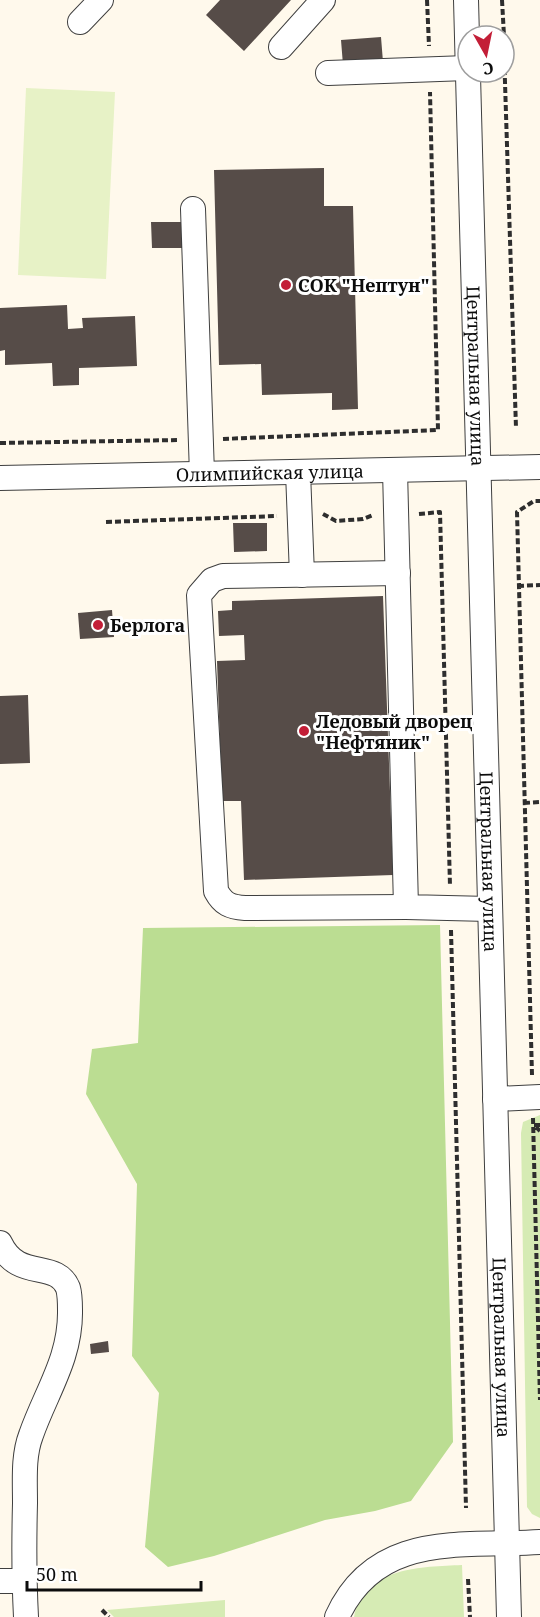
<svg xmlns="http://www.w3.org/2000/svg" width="540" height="1617" viewBox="0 0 540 1617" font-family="'Noto Serif',serif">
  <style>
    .green { fill: #d6ebb4 }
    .forest { fill: #bbdd92 }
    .pitch { fill: #e7f2c6 }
    .building { fill: #564c48 }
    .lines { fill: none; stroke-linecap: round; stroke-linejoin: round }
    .minor-casing { stroke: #3f3f3f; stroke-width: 26 }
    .path { stroke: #2e2e2e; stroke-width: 4; stroke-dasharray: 6 3; stroke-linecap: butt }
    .minor { stroke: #fff; stroke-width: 24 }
    .poi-dot { fill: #c31e37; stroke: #fff; stroke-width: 2 }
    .labels { text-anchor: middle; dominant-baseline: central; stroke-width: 6; stroke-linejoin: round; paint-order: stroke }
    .poi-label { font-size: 18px; font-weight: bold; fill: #0c0c0c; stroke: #fff; text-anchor: start }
    .street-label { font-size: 18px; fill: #0c0c0c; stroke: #fff }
  </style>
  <rect width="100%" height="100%" fill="#fff9ec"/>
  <path class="green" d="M540,1115v403l-8,-4 -5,-7 -6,-374 2,-11z
    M462,1565l2,52h-110c11,-51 68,-50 108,-52z
    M225,1600v17h-111l-7,-7z"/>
  <path class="forest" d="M440,925l13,517 -42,59 -36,10 -50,9 -111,36 -46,11 -23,-20 14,-154 -27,-37 5,-172 -51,-90 6,-45 46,-6 5,-115z"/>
  <path class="pitch" d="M26,88l89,4 -9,187 -88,-4z"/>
  <path class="building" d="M220,0h71l-47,51 -38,-36z
    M381,37l2,25 -40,3 -2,-25z
    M324,168v38h29l5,203 -26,1v-17l-70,2 -1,-31 -42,1 -5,-195z
    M151,222h36v26h-35z
    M67,305l1,24 15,-1 -1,-10 53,-2 2,50 -58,2v17l-26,1 -1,-23 -47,2v-15l-5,1v-43z
    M233,523h34v28l-33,1z
    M383,596l10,279 -149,5 -3,-79h-19l-5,-140 28,-1 -1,-25 -25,1 -1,-25 14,-1v-9z
    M112,610l2,27 -34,2 -2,-26z
    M28,695l2,68 -30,1v-68z
    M108,1341l1,11 -18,2 -1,-10z"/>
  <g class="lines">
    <defs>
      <g id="minor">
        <path id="s1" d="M466,0l43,1617"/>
        <path d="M80,22l21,-22"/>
        <path d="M281,47l42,-47"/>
        <path d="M328,73l139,-5"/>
        <path d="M193,209l9,265"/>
        <path d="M395,470l11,437 83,2"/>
        <path d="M298,472l4,103"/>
        <path id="s2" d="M0,478l540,-11"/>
        <path d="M398,573l-175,3 -11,4 -13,15 17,296c7,13 14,16 29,17l161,-1"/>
        <path d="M495,1099l45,-2"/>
        <path d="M0,1243c18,39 56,16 68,45 2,7 2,15 2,22 1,48 -24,82 -39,125 -8,21 -6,45 -6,68 -1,38 -1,76 1,114"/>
        <path d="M0,1581h24"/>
        <path d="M337,1617c39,-86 124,-70 203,-75"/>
      </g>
    </defs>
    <use href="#minor" class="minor-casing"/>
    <path class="path" d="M427,0l2,46
      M502,0l2,36
      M504,51l12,377
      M223,439l215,-9 -8,-338
      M0,443l179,-3
      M323,514l13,7 27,-2 10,-4
      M419,514l21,-2 10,374
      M106,522l171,-6
      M518,586l22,-1
      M524,803l16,-1
      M451,930l15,578
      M532,1075l-15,-563 17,-11h6
      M533,1118l7,282
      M540,1125h-6l6,6
      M468,1579l2,38
      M102,1610l7,7"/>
    <use href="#minor" class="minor"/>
  </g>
  <g class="poi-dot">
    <circle cx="286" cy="285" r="6"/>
    <circle cx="98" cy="625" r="6"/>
    <circle cx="304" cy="731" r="6"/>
  </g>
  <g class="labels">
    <g class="poi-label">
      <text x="298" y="285">СОК "Нептун"</text>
      <text x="110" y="625">Берлога</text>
      <text x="316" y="721">Ледовый дворец<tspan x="316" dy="21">"Нефтяник"</tspan></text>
    </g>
    <g class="street-label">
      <text stroke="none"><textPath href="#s1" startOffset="376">Центральная улица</textPath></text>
      <text stroke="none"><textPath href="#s2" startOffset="270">Олимпийская улица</textPath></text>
      <text stroke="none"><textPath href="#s1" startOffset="862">Центральная улица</textPath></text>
      <text stroke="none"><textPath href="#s1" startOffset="1348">Центральная улица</textPath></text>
    </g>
  </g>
  <g transform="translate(486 54) rotate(171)"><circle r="28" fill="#ffffff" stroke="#9e9e9e" stroke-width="1.5"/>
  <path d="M0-4.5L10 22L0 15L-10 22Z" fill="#c31e37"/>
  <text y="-9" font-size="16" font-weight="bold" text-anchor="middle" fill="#0c0c0c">С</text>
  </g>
  <path d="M27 1581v9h174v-9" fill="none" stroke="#0c0c0c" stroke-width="3"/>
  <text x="36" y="1581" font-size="18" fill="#0c0c0c" stroke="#ffffff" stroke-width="4.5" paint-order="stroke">50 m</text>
</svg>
